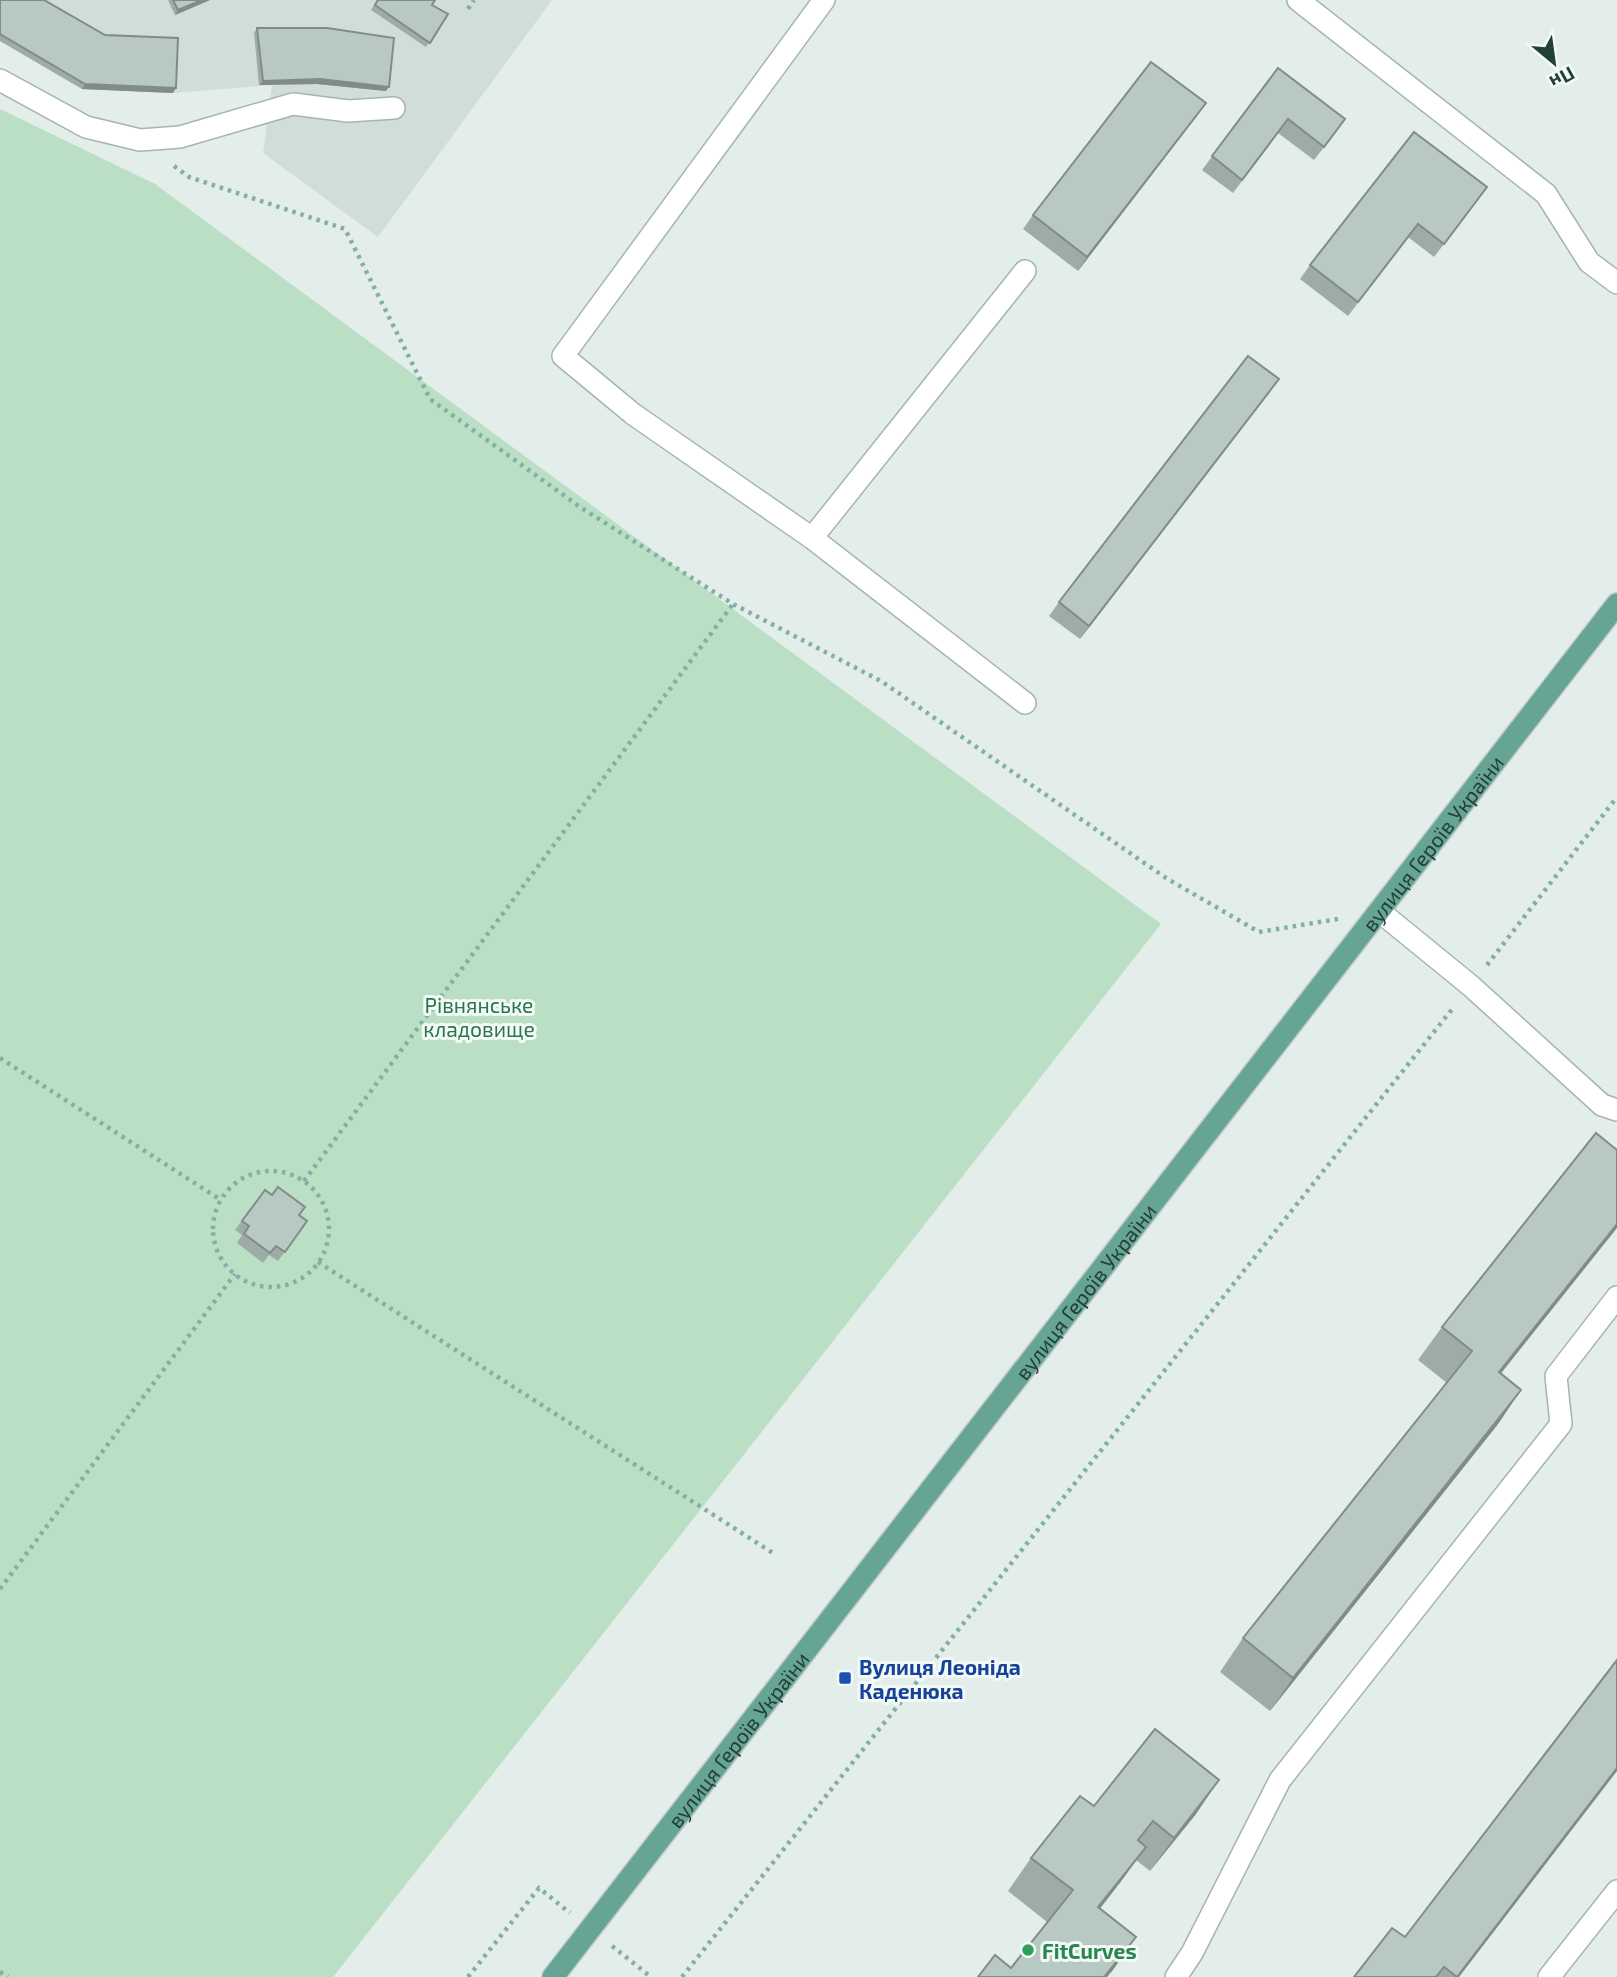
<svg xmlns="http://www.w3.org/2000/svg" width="1617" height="1977" viewBox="0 0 1617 1977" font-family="'Exo 2',sans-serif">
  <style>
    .built { fill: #d1ddd8 }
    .green { fill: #bbdfc5 }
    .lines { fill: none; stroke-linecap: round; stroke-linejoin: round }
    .minor-casing { stroke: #a5b5b0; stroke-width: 24 }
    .major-casing { stroke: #c1c9c7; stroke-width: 24 }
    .path { stroke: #82b1a4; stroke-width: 4.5; stroke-dasharray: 3.5 5; stroke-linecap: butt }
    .minor { stroke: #fff; stroke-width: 21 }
    .major { stroke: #66a495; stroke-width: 21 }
    .wall { fill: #9eaca7 }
    .shaded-wall { fill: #818c88 }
    .building { fill: #b8c8c2; stroke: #818c88; stroke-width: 2 }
    .transit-dot { fill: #1a4fb4; stroke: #f3f9f6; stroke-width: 2.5 }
    .leisure-dot { fill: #2e9e5b; stroke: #f3f9f6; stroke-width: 2.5 }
    .labels { text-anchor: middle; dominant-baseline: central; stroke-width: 6; stroke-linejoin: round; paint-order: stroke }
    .street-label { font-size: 21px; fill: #223f38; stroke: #f3f9f6 }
    .park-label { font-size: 21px; fill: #2b774a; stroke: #f3f9f6 }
    .transit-label { font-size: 21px; font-weight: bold; fill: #164399; stroke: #f3f9f6; text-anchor: start }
    .leisure-label { font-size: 21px; font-weight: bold; fill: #27864d; stroke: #f3f9f6; text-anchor: start }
  </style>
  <rect width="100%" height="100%" fill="#e3ede9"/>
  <path class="built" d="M0,0h552l-174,237 -115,-84 9,-68 -99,8 -91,-4 -82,-48z"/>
  <path class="green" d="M0,109l155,75 1006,740 -828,1053h-333z"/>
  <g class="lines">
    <defs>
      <path id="minor" d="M824,0l-261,356 70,58 179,124 213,165
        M1298,0l248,194 43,68 28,21
        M0,80l86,47 54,13 40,-3 113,-33 55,7 46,-3
        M812,538l213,-267
        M1379,911l92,75 131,119 15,5
        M1176,1977l16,-24 88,-173 281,-356 -5,-48 61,-79
        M1549,1977l68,-86"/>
      <g id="major">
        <path id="s1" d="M553,1977l1064,-1373"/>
      </g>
    </defs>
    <use href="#minor" class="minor-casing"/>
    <use href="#major" class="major-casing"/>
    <path class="path" d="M468,9l6,-9
      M174,166l15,11 156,52 85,170 150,108 153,97 148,77 285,197 93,54 79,-13
      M1487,965l130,-168
      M0,1058l221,142
      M213 1229a58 58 0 1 1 116 0a58 58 0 1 1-116 0Z
      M304,1181l429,-577
      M318,1262l455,291
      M0,1589l235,-315
      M612,1946l39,31
      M0,1972l8,5
      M468,1977l71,-89 31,25
      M682,1977l771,-969"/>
    <use href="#minor" class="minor"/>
    <use href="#major" class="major"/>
  </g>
  <path class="wall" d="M0,0l173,93 -91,-4 -82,-48z
    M168,0h42l-35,15z
    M377,0l55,5 16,9 -22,33 -55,-37z
    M257,28l129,63 -69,-7 -58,1 -5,-52z
    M1278,68l57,65 -21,27 -36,-27 -45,60 -31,-23z
    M1196,117l-118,154 -55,-42 10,-14z
    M1477,201l-43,56 -26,-20 -60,79 -48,-37 10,-14z
    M1279,379l-199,260 -31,-23 10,-14z
    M265,1190l42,31 -29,40 -9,-6 -6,8 -26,-20 5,-8 -7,-5z
    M1442,1327l79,63 -23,34 -228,287 -50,-39 23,-34 204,-255 -29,-23z
    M1094,1806l102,8 -46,57 -14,-11 -14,20 -22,29 13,61 -102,-2 36,-46 -39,-31 23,-33z
    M1392,1928l67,49h-105z"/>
  <path class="shaded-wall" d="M202,0h8l-35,15 3,-5z
    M320,79l69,8 -3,4 -69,-7 -58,1 4,-4z
    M85,84l91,4 -3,5 -91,-4z
    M1206,103l-10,14 -118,154 9,-14z
    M1279,379l-10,14 -189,246 9,-13z
    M1617,1224v4l-142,178 24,-34z
    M1521,1390l-23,34 -228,287 23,-33z
    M1617,1768v3l-158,206h-2z
    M1219,1780l-23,34 -46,57 24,-33z
    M1146,1847l-24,33 -48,61 24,-34z
    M1136,1937l-23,33 -6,7h-3z"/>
  <path class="building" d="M0,0h44l61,35 73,3 -2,50 -91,-4 -85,-50z
    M173,0h29l-24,10z
    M378,0h57l-3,5 16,9 -18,29 -55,-38z
    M257,28h70l67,10 -5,49 -69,-8 -57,2z
    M1151,62l55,41 -119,154 -54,-42z
    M1278,68l67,51 -21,28 -36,-28 -46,61 -30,-24z
    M1414,132l73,55 -43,57 -26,-20 -60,78 -48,-37z
    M1248,356l31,23 -190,247 -30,-24z
    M1596,1133l21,17v74l-118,148 22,18 -228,288 -50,-40 229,-287 -30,-24z
    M278,1187l27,20 -6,8 8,6 -22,31 -9,-6 -6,7 -26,-19 5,-8 -7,-5 23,-31 7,5z
    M1617,1660v108l-160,209 -13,-10 -8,10h-82l38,-49 13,9z
    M1155,1729l64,51 -45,58 -21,-17 -15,19 8,7 -48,60 38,30 -32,40h-126l17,-22 16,13 62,-78 -42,-32 49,-62 14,10z"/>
  <rect class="transit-dot" x="838" y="1671" width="14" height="14" rx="3.5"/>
  <circle class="leisure-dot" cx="1028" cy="1950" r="7"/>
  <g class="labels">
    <g class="street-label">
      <text stroke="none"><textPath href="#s1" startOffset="1435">вулиця Героїв України</textPath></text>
      <text stroke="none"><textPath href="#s1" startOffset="868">вулиця Героїв України</textPath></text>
      <text stroke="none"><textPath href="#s1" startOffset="301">вулиця Героїв України</textPath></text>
    </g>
    <g class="park-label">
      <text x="479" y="1004">Рівнянське<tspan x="479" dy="24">кладовище</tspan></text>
    </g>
    <g class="transit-label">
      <text x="859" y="1666">Вулиця Леоніда<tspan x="859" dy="24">Каденюка</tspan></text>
    </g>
    <g class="leisure-label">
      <text x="1042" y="1950">FitCurves</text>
    </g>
  </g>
  <g transform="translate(1554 63) rotate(151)" stroke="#f3f9f6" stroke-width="5" paint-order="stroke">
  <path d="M0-5L12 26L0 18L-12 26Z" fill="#223f38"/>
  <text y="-10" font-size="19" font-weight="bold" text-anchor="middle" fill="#223f38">Пн</text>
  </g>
</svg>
